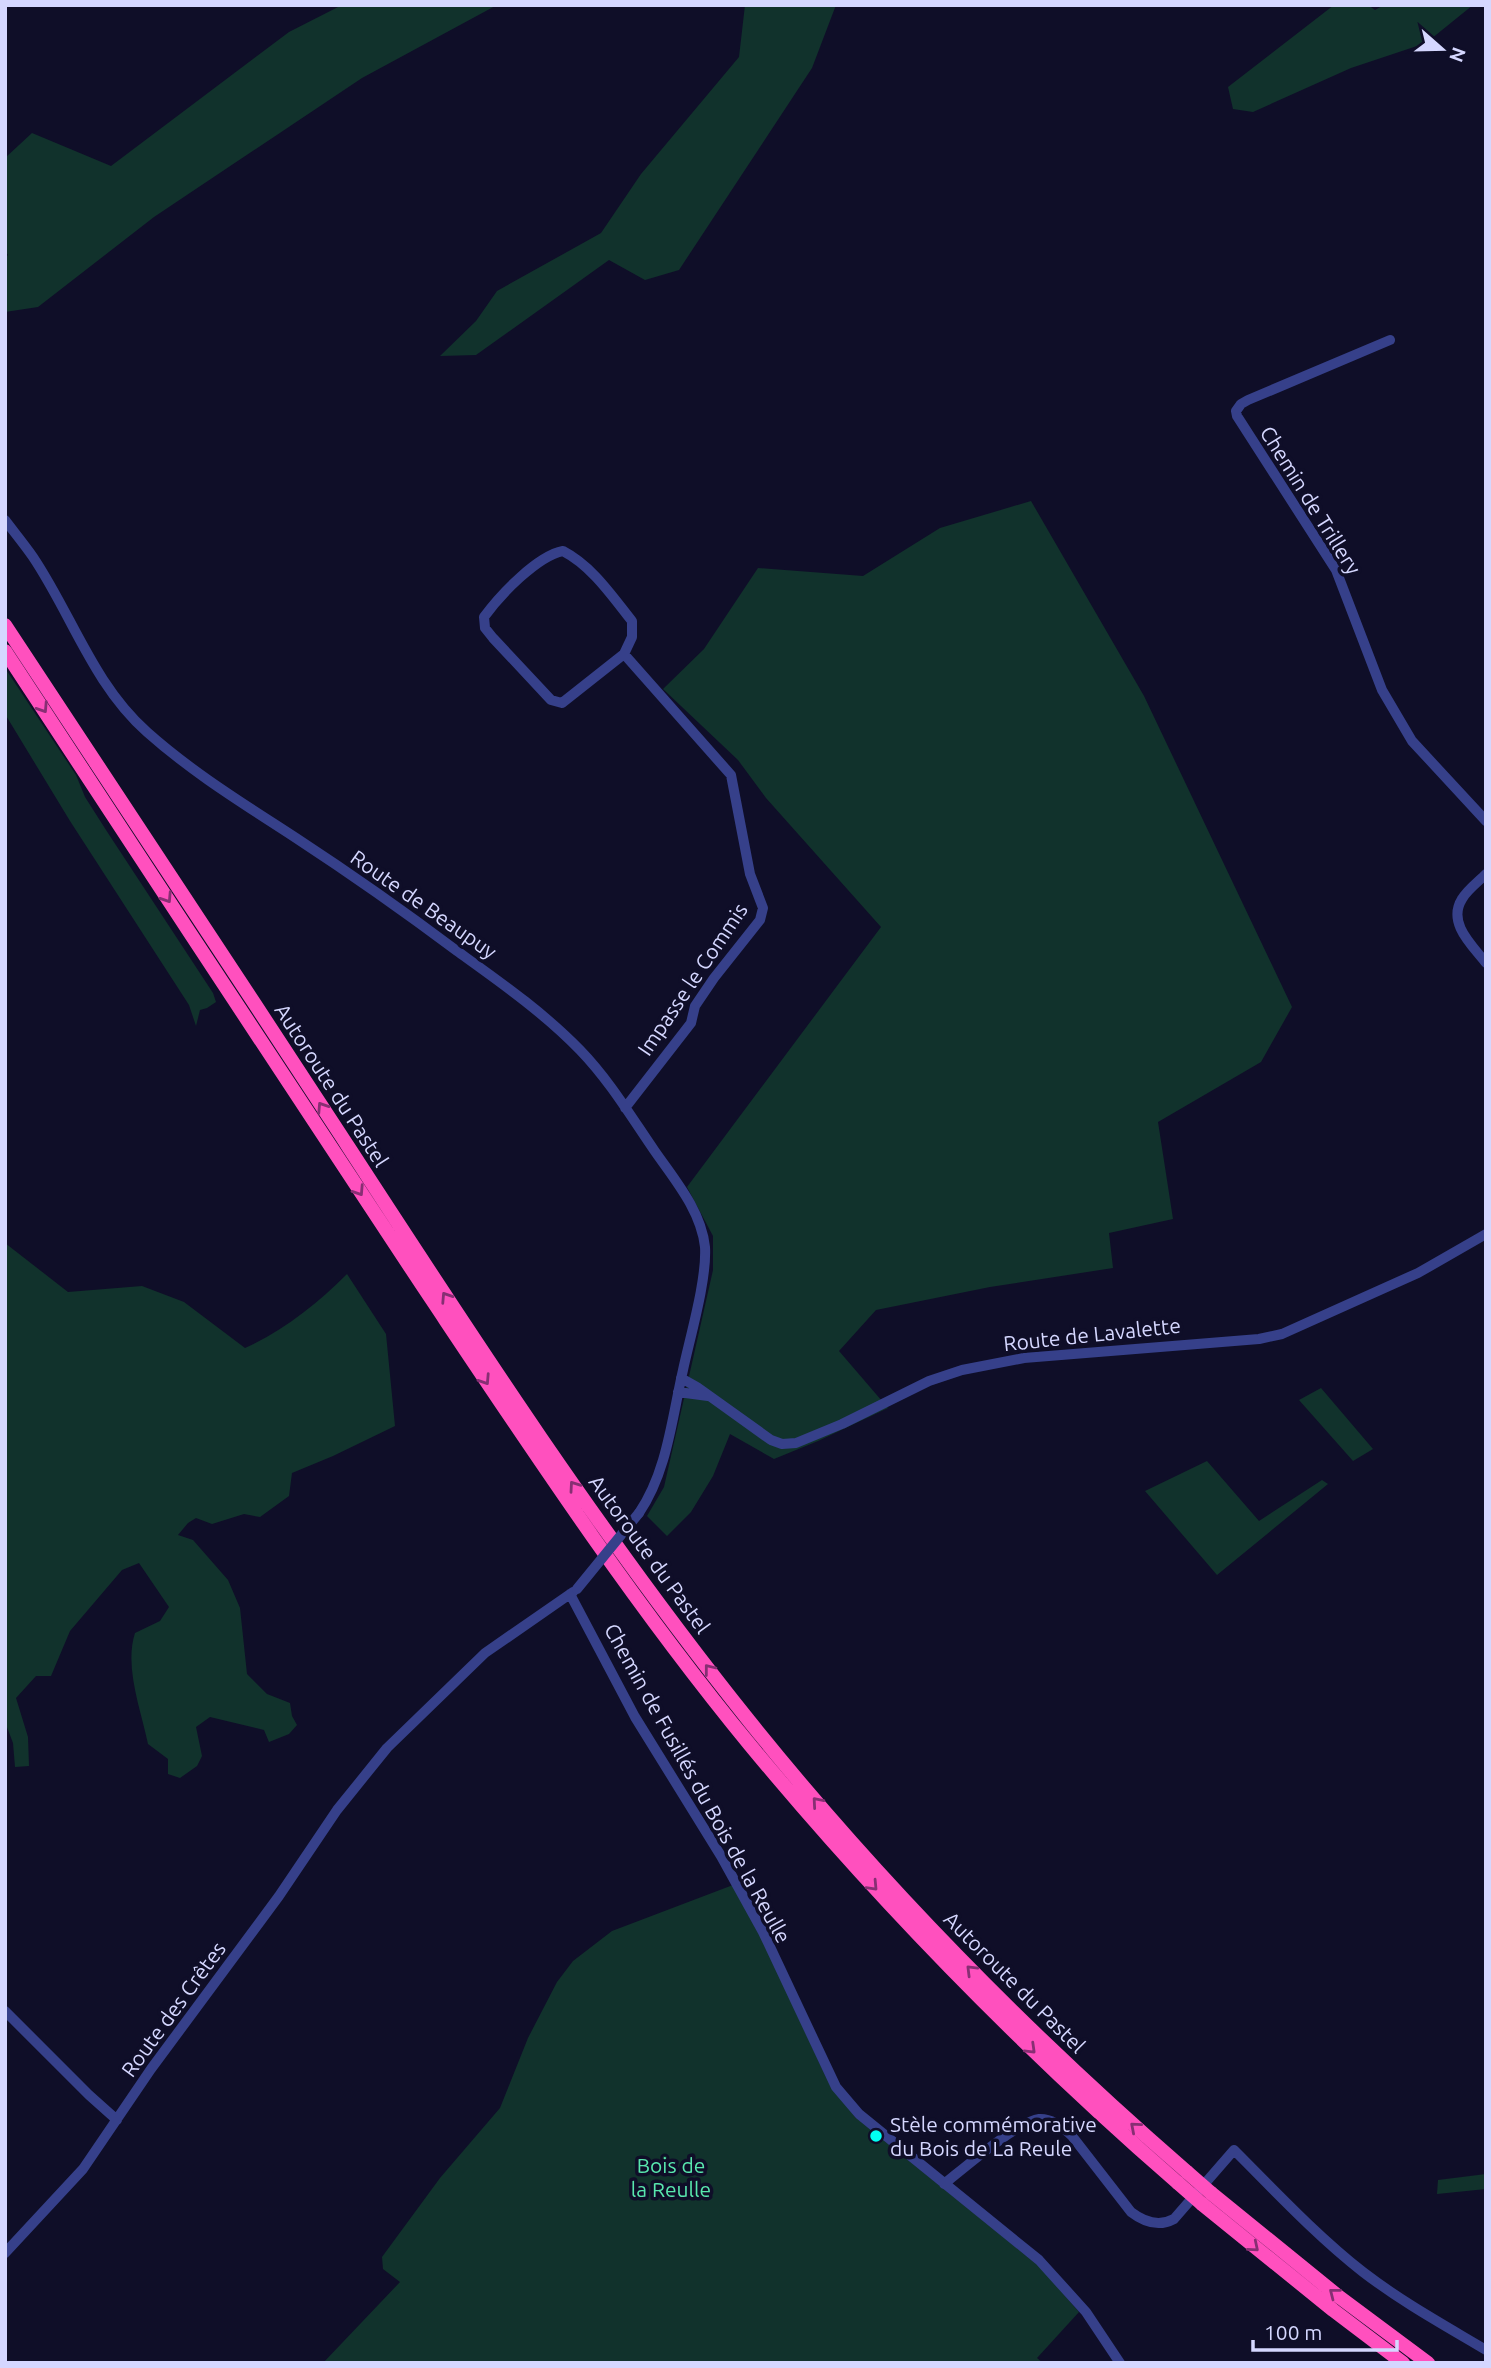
<svg xmlns="http://www.w3.org/2000/svg" width="1491" height="2368" viewBox="0 0 1491 2368" font-family="Ubuntu,sans-serif">
  <style>
    .green { fill: #11322c }
    .lines { fill: none; stroke-linecap: round; stroke-linejoin: round }
    .minor { stroke: #36408a; stroke-width: 10 }
    .highway { stroke: #ff50be; stroke-width: 14 }
    .minor-bridge { stroke: #36408a; stroke-width: 10 }
    .highway-bridge { stroke: #ff50be; stroke-width: 14 }
    .oneway { stroke: #872f73 }
    .poi-dot { fill: #01fff2; stroke: #0f0e28; stroke-width: 2.5 }
    .labels { text-anchor: middle; dominant-baseline: central; stroke-width: 7; stroke-linejoin: round; paint-order: stroke }
    .street-label { font-size: 21px; fill: #d5d7ff; stroke: #0f0e28 }
    .poi-label { font-size: 21px; fill: #d5d7ff; stroke: #0f0e28; text-anchor: start }
    .park-label { font-size: 21px; fill: #59e7ae; stroke: #0f0e28 }
  </style>
  <rect width="100%" height="100%" fill="#0f0e28"/>
  <path class="green" d="M342,5h155l-135,73 -208,139 -116,90 -33,5v-54l3,-3 -3,-4v-93l27,-25 79,33 178,-134z
    M745,5h91l-24,63 -133,202 -34,10 -36,-20 -133,95 -36,1 36,-35 21,-30 104,-58 40,-59 98,-117z
    M1334,5h34l7,5 9,-5h89l-47,38 -75,25 -98,44 -20,-3 -5,-22z
    M1031,501l113,195 148,311 -31,55 -103,60 15,97 -64,14 4,35 -123,19 -114,23 -37,41 49,57 -70,33 -44,18 -44,-25 -17,42 -22,36 -24,24 -20,-20 17,-29 49,-217v-34l-26,-49 194,-260 -115,-129 -28,-38 -75,-71 41,-40 54,-81 105,8 77,-48z
    M5,668l71,107 9,22 21,33 107,163 3,9 -9,6 -7,2 -4,16 -7,-21 -119,-184 -65,-107z
    M5,1243l63,49 74,-6 42,16 61,46c38,-17 72,-44 102,-74l39,60 9,92 -62,30 -41,17 -3,23 -29,21 -16,-3 -32,10 -16,-6 -8,5 -10,12 15,5 35,40 12,28 7,66 20,20 23,9 2,13 5,9 -8,9 -20,8 -5,-12 -54,-13 -14,10 6,29 -5,10 -17,12 -12,-4v-15l-20,-15c-7,-34 -24,-77 -13,-111l25,-12 9,-14 -30,-44 -17,7 -52,61 -19,45h-15l-20,22 12,39 1,29 -14,1 -2,-24 -8,-21z
    M1321,1388l52,61 -20,12 -54,-61z
    M1207,1461l52,60 63,-41 6,4 -111,91 -72,-84z
    M733,1885l11,15 82,177 29,40 184,149 40,46 -42,46 6,5h-720l77,-81 -17,-13 -1,-12 58,-79 60,-70 28,-70 29,-56 16,-21 39,-30z
    M1486,2174v15l-49,5 1,-14z"/>
  <g class="lines">
    <path class="minor" d="M1390,340l-142,60 -7,4 -5,7 1,5 99,154 46,120 30,51 74,80
      M5,520c9,12 19,24 28,37 39,58 60,127 114,175 46,41 97,72 149,106 55,36 109,74 161,113 43,31 86,61 123,99 29,30 50,65 74,100 20,29 47,60 51,97 2,33 -15,90 -22,123 -11,48 -16,102 -44,143
      M624,654l-62,49 -11,-3 -58,-62 -8,-10 -1,-11c16,-22 53,-61 79,-66 29,15 49,45 69,70v16l-8,17 107,121 19,99 13,34 -3,12 -46,58 -19,28 -4,17 -66,85
      M1486,874c-8,8 -19,16 -24,25 -15,24 10,46 24,64
      M681,1378l16,9 74,53 11,4 14,-1 46,-19 87,-43 33,-11 62,-12 235,-19 23,-5 136,-61 68,-39
      M678,1392l30,4
      M570,1594l65,123 86,139 42,76 73,155 23,27 180,146 47,52 34,51
      M5,2011l84,84 28,25
      M944,2184c19,-15 73,-62 95,-65 13,-1 24,8 33,17l59,76c13,10 28,15 43,7l60,-69c42,42 83,86 129,122 39,30 81,53 123,78
      M5,2253l78,-84 68,-100 128,-173 58,-86 50,-62 98,-95 88,-61"/>
    <path class="highway" d="M5,625c112,170 224,339 335,509 130,200 260,401 410,588 131,163 279,313 437,450
      M5,651c139,211 277,424 417,634 105,157 208,314 328,460 130,157 273,303 428,438
      M1211,2193l127,103 90,67
      M1202,2204l131,106 70,53"/>
    <path class="minor-bridge" d="M577,1589l62,-76"/>
    <path class="highway-bridge" d="M1187,2172l24,21
      M1178,2183l24,21"/>
  </g>
  <defs><path id="oneway-chevron" d="M-2-3.5L2.5 0L-2 3.5" fill="none" stroke-width="1.6" stroke-linecap="round" stroke-linejoin="round" transform="scale(1.75)"/></defs>
  <g class="oneway">
    <use href="#oneway-chevron" transform="translate(43 708) rotate(57)"/>
    <use href="#oneway-chevron" transform="translate(167 898) rotate(57)"/>
    <use href="#oneway-chevron" transform="translate(322 1107) rotate(-123)"/>
    <use href="#oneway-chevron" transform="translate(359 1191) rotate(57)"/>
    <use href="#oneway-chevron" transform="translate(446 1297) rotate(-123)"/>
    <use href="#oneway-chevron" transform="translate(485 1380) rotate(57)"/>
    <use href="#oneway-chevron" transform="translate(574 1486) rotate(-125)"/>
    <use href="#oneway-chevron" transform="translate(709 1669) rotate(-128)"/>
    <use href="#oneway-chevron" transform="translate(817 1802) rotate(-131)"/>
    <use href="#oneway-chevron" transform="translate(873 1886) rotate(47)"/>
    <use href="#oneway-chevron" transform="translate(971 1970) rotate(-135)"/>
    <use href="#oneway-chevron" transform="translate(1031 2049) rotate(44)"/>
    <use href="#oneway-chevron" transform="translate(1135 2127) rotate(-139)"/>
    <use href="#oneway-chevron" transform="translate(1254 2247) rotate(40)"/>
    <use href="#oneway-chevron" transform="translate(1334 2293) rotate(-142)"/>
  </g>
  <circle class="poi-dot" cx="876" cy="2136" r="7"/>
  <g class="labels">
    <g class="street-label">
      <text transform="translate(1311 500) rotate(58)">Chemin de Trillery</text>
      <text transform="translate(424 904) rotate(35)">Route de Beaupuy</text>
      <text transform="translate(692 979) rotate(-56)">Impasse le Commis</text>
      <text transform="translate(332 1085) rotate(57)">Autoroute du Pastel</text>
      <text transform="translate(1092 1334) rotate(-6)">Route de Lavalette</text>
      <text transform="translate(650 1554) rotate(54)">Autoroute du Pastel</text>
      <text transform="translate(698 1783) rotate(61)">Chemin de Fusillés du Bois de la Reulle</text>
      <text transform="translate(1015 1982) rotate(45)">Autoroute du Pastel</text>
      <text transform="translate(173 2009) rotate(-54)">Route des Crêtes</text>
    </g>
    <g class="poi-label">
      <text x="890" y="2124">Stèle commémorative<tspan x="890" dy="24">du Bois de La Reule</tspan></text>
    </g>
    <g class="park-label">
      <text x="671" y="2165">Bois de<tspan x="671" dy="24">la Reulle</tspan></text>
    </g>
  </g>
  <rect width="1491" height="2368" fill="none" stroke="#d5d7ff" stroke-width="14"/>
  <g transform="translate(1442 49) rotate(110)" stroke="#0f0e28" stroke-width="5" paint-order="stroke">
  <path d="M0-5L12 26L0 18L-12 26Z" fill="#d5d7ff"/>
  <text y="-10" font-size="19" font-weight="bold" text-anchor="middle" fill="#d5d7ff">N</text>
  </g>
  <path d="M1253 2340v10h144v-10" fill="none" stroke="#d5d7ff" stroke-width="3.5"/>
  <text x="1264" y="2340" font-size="21" fill="#d5d7ff" stroke="#0f0e28" stroke-width="5" paint-order="stroke">100 m</text>
</svg>
